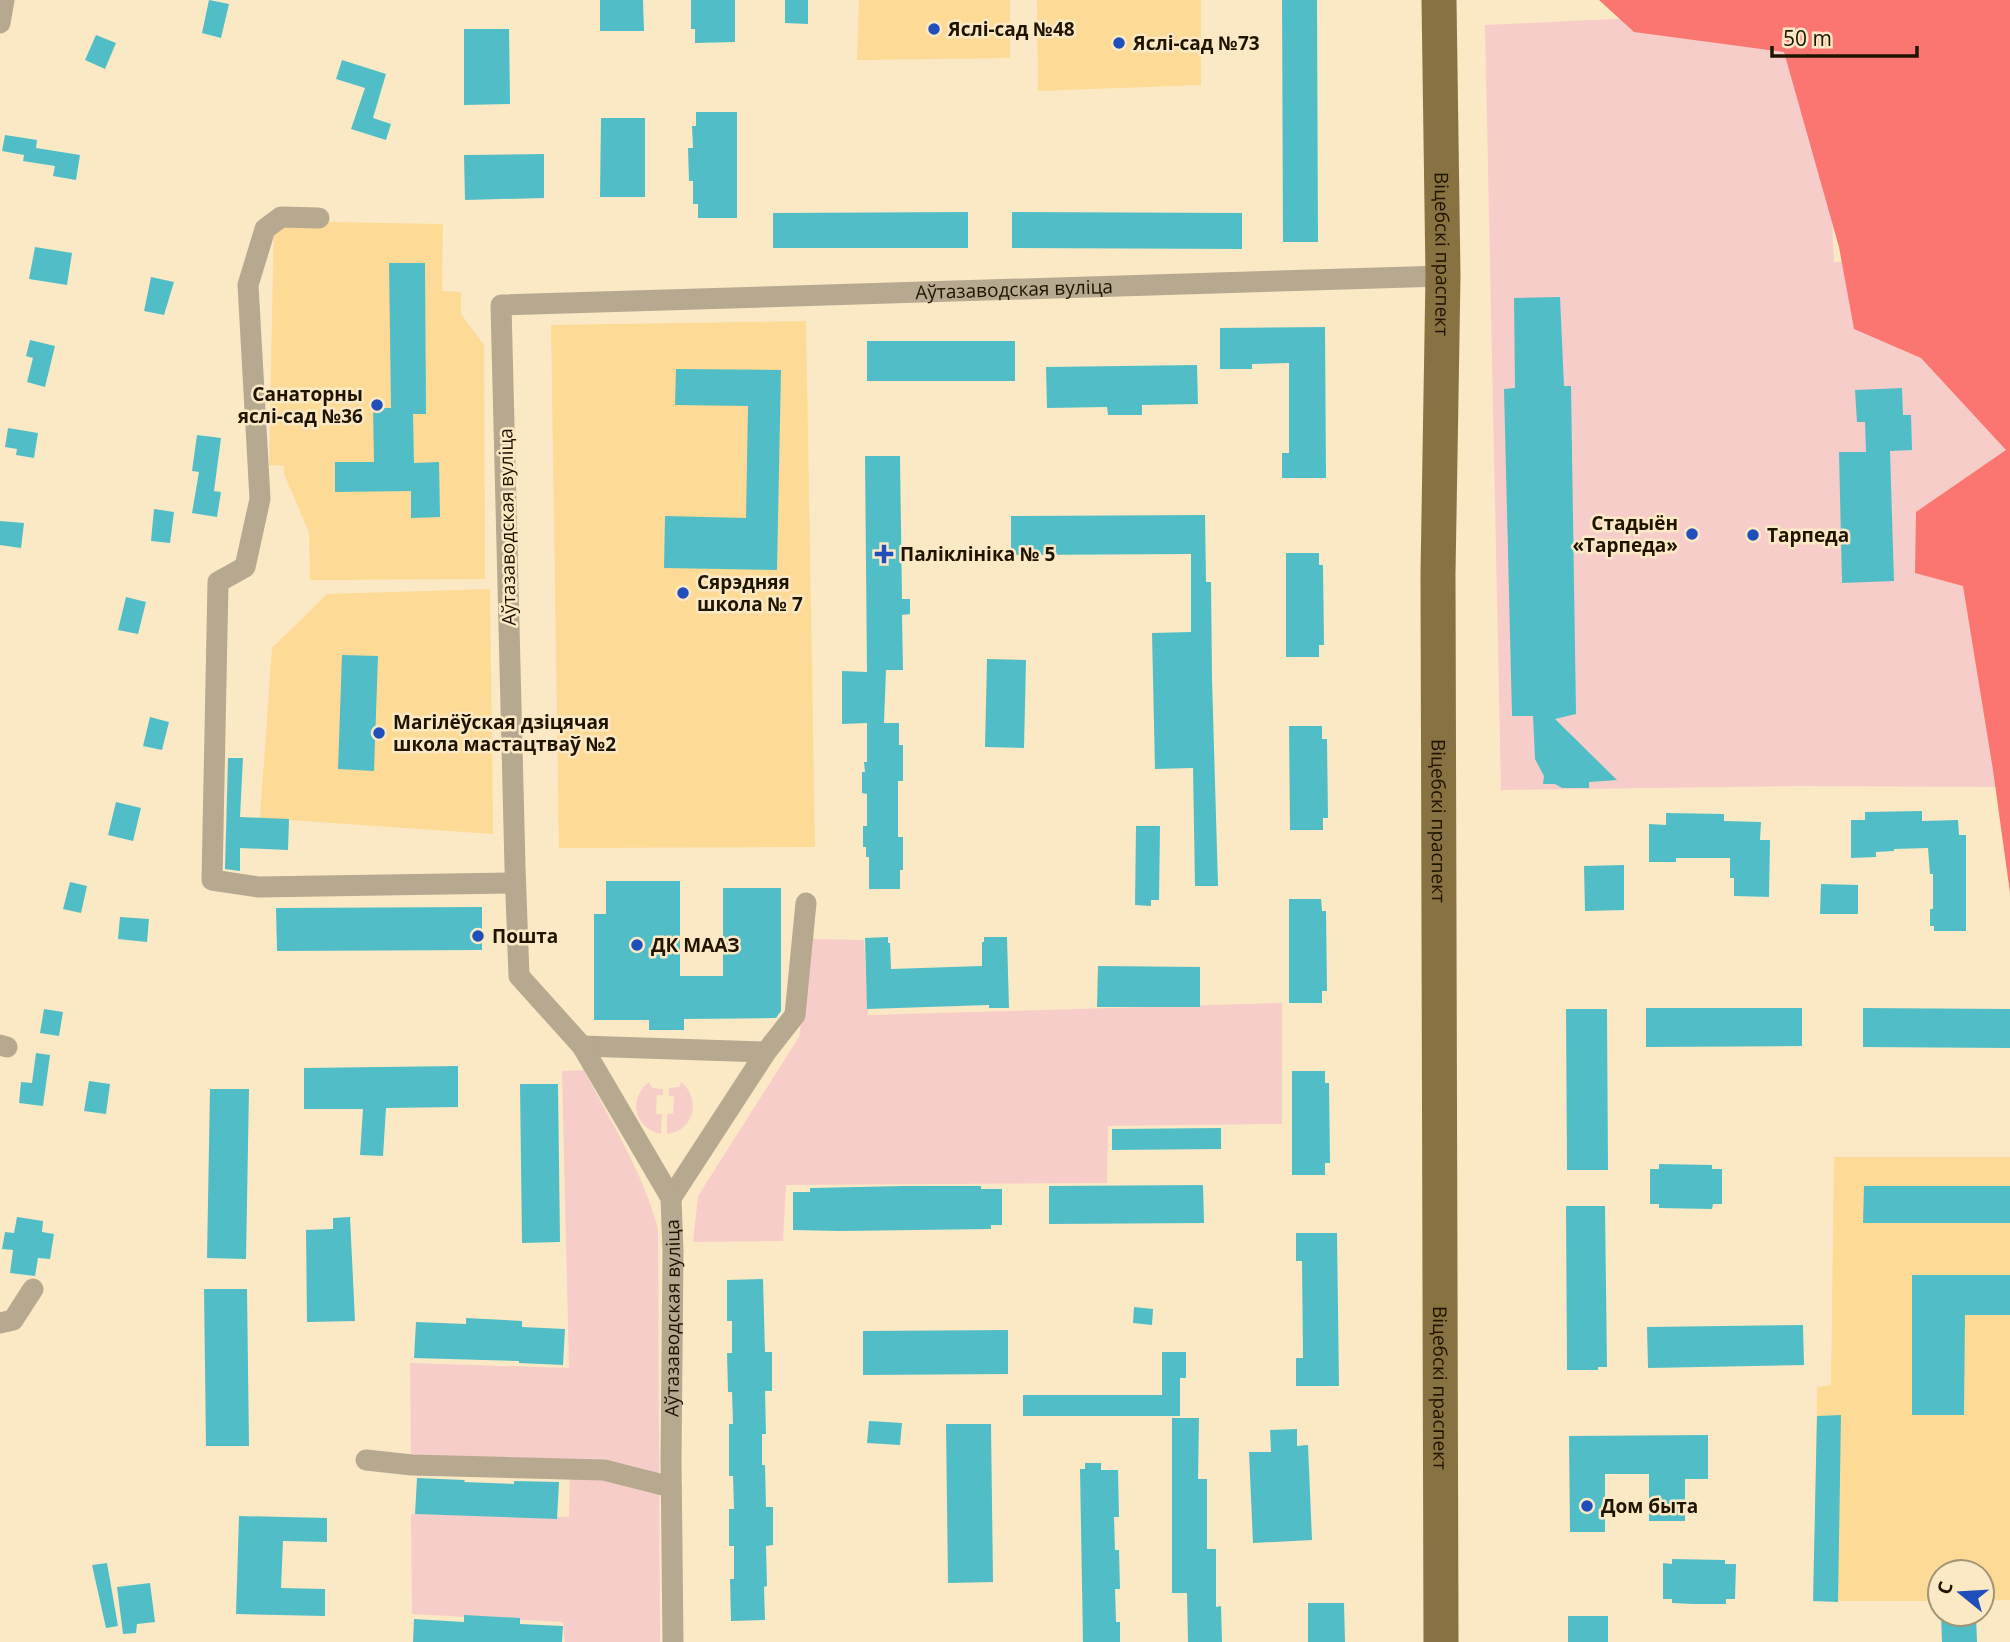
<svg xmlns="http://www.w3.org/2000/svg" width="2010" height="1642" viewBox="0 0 2010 1642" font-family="'Open Sans',sans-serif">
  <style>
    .built { fill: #fdda96 }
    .green { fill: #f7cdca }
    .forest { fill: #fb7571 }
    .building { fill: #51bec7 }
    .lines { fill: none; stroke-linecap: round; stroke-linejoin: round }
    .minor { stroke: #b6a990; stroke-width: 21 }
    .primary { stroke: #897242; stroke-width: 35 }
    .poi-dot { fill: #204fbc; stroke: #fbe9c5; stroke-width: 2.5 }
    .labels { text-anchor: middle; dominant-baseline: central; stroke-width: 5; stroke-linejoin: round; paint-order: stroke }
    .poi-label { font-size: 19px; font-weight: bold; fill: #1f1400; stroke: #fbe9c5; text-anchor: start }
    .street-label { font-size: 19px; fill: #1f1400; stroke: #fbe9c5 }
  </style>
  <rect width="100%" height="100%" fill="#fbe9c5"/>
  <path class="built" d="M859,0h151v58l-153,2z
    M1037,0h164v85l-163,6z
    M274,221l169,3 -1,67 19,1v22l23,31 1,234 -175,1 -1,-48 -25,-58v-8l-15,-1z
    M806,321l9,526 -256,1 -8,-523z
    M490,589l3,245 -233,-16 12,-170 55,-54z
    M1834,1157h176v443l-28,1v-29h-42v29h-126l3,-214 14,-2z"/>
  <path class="green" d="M1823,9l11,253 176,-7v532l-214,-1 -295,4 -16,-765z
    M813,939l51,1 4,75 414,-12v121l-174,2 -1,57 -321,2 -3,56 -90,1 5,-46 101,-159z
    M584,1070c27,52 59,102 74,159l2,413h-95l-2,-20 -151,-8 -1,-100 158,3 1,-54 -159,-1 -1,-99 159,5 -7,-297z
    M649,1082l3,6 11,1v6h-6l-1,19h6l-1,20c-26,-5 -34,-35 -12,-52z
    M681,1082c21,17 13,49 -14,52v-20h6l1,-18h-5v-8l11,-1z"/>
  <path class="forest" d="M1599,0h411v893l-17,-123 -30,-184 -48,-13 1,-61 90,-62 -85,-92 -67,-29 -15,-82 -55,-195 -150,-20z"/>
  <path class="building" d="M209,0l20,4 -8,34 -19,-5z
    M600,0h43l1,31h-44z
    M691,0h44v42l-40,1v-14h-4z
    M785,0h23v24l-23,-1z
    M1282,0h35l1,242h-35z
    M464,29h45l1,75 -46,1z
    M96,35l20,8 -11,26 -20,-9z
    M342,60l44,14 -13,44 18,6 -5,16 -35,-11 14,-41 -29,-9z
    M696,112h41v106h-39v-14h-5v-23h-4l-1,-33h5l-1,-22h4z
    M601,118h44v79h-45z
    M5,135l32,5 -1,8 44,7 -4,25 -23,-4 2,-10 -32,-5 1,-6 -22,-4z
    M544,154v44l-79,2 -1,-45z
    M968,212v36h-195v-35z
    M1012,212l230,1v36l-230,-1z
    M35,247l37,6 -5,32 -38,-6z
    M389,263h36l1,151h-13l1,49 25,-1 1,55 -29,1v-27l-76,1v-30h39l-1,-54h18z
    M151,277l23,5 -10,33 -20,-4z
    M1560,297l4,89h7l5,328 -21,5 62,61 -28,2v6h-27l-7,-4h-12l1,-8 -9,-17 -2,-43h-21l-8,-327 11,-1 -1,-90z
    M1325,327l1,151h-44v-25h7v-90l-37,1v5h-32v-41z
    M30,340l25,6 -10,41 -18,-5 6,-24 -7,-2z
    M867,341h148v40h-148z
    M1197,365l1,39 -56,1v10h-34l-1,-8 -60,1 -1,-41z
    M676,369l105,1 -4,200 -113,-2 1,-52 81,2 2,-112 -73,-1z
    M1902,388l1,27h8l1,35 -22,1 4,130 -52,2 -3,-131h27l-1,-30h-8l-2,-32z
    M8,428l30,5 -4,25 -18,-3 1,-6 -12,-2z
    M197,435l24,3 -7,53 7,1 -4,25 -25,-4 7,-41 -7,-1z
    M865,456h35l2,143h8v15l-8,1 1,55h-17l-2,53h15v22h4v36h-5v56h5v33h-3v19h-31v-32h-3v-10h-3v-21h4v-32l-5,-1v-21h3l-1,-10h3v-39l-25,1v-53l25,1z
    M154,509l20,3 -4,31 -19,-2z
    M1205,515l1,67h5l1,96 6,208h-23l-2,-118 -38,1 -3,-136 39,-1v-78l-180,1v-39z
    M0,521l24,2 -3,25 -21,-3z
    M1286,553h33v12h4l1,80h-5v12h-33z
    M126,597l20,5 -8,32 -20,-4z
    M342,655l36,1 -4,115 -36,-2z
    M987,659l39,1 -2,88 -39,-1z
    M150,717l19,5 -7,28 -19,-4z
    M1289,726h33v13h5l1,79h-5v12h-33z
    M228,758h15l-3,59 49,2 -1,31 -48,-2v23l-15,-2z
    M116,802l25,6 -8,33 -25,-6z
    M1922,811v10l36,-1 1,15h7v96h-32v-5h-4v-17h3v-35h-3l-2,-26 -34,1v2l-18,1v5l-25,1v-38h14v-8z
    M1666,813l58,1v7l37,1 -1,18h10l-1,57 -35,-1v-18h-4v-20h-54v4h-27v-38l17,1z
    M1136,826h24l-1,74h-8v6l-16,-1z
    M1624,865v45l-39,1 -1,-45z
    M606,881h74v95h43v-88h58v123l-5,7 -92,1v11h-35v-10h-55v-106h12z
    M70,882l17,4 -6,27 -18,-4z
    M1821,884l37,1v29h-38z
    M1289,899h32l1,12h4l1,80h-5v12h-33z
    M482,907v43l-205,1 -1,-43z
    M120,917l29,2 -2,23 -29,-3z
    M888,937v6h2l1,26 91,-3v-24h2v-5h23l2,71h-20v-3l-122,4 -2,-71z
    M1098,966l102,1v40h-103z
    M1646,1008h156v38l-156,1z
    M1863,1008l147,1v39l-147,-1z
    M44,1009l19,3 -4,24 -19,-3z
    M1566,1009h41l1,161h-41z
    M36,1053l14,2 -7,51 -24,-3 2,-21 11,1z
    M458,1066v41l-72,1 -3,48 -23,-1 3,-46h-59v-41z
    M1292,1071h33v12h4l1,80h-5v12h-33z
    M89,1081l21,3 -4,30 -22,-3z
    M520,1084h38l2,158 -38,1z
    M210,1089h39l-3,170 -39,-1z
    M1221,1128v21l-109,1v-21z
    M1659,1164l53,1v4h10v35h-9l-1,5 -53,-1v-4h-9v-35h9z
    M1203,1185l1,38 -155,1v-38z
    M904,1186h77v3h21v36h-11v4l-150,2 -48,-1v-38h17v-4z
    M1864,1186h146v37h-147z
    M1566,1206h39l2,161h-9v3h-31z
    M17,1217l26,4 -1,11 12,2 -4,25 -12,-1 -3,18 -25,-3 3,-23 -11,-1 3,-17 9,1z
    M350,1217l5,104 -48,1 -1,-92 27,-1v-11z
    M1296,1233h41l2,153h-43v-28h7l-1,-97h-6z
    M1912,1275h98v40h-45l-1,100h-52z
    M763,1279l2,73h7v39h-7l1,43h-4v31h3l1,42h7v38l-7,1 1,40 -3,1 1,33 -34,1 -1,-42h4v-33h-5v-37h5l-1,-33h-4v-52h4l-1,-32h-4l-1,-39h5v-32h-5v-41z
    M204,1289h43l2,157h-43z
    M1134,1307l19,2 -1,16 -19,-2z
    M466,1318l56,3v6l43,2 -2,36 -44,-2v-2l-105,-3 2,-36 50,2z
    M1803,1325l1,40 -156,3 -1,-41z
    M1008,1330v44l-145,1v-44z
    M1162,1352h24v26h-6v38h-157v-21h139z
    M1841,1415l-3,187 -25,-1 4,-185z
    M1172,1418h27l-1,61h9v70h9v58l5,-1 1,36h-34l-1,-49h-15z
    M869,1421l33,2 -2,22 -33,-2z
    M946,1424h45l2,158 -45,1z
    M1297,1429v17l11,-1 4,95 -59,3 -4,-91h22l-1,-22z
    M1708,1435v44h-23v42h-36v-47h-44v58h-35l-1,-96z
    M1085,1463h16v7h17l1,47h-5l1,33h4l1,39h-5l1,33h4v20h-37l-3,-173h5z
    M417,1478l48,2 -1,2 50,2v-3l45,1 -2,37 -142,-5z
    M239,1516l88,2v24l-44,-1 -2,47 44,1v27l-89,-2z
    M1672,1559l53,1v4h11l-1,35h-9v5h-33l-21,-1v-4h-9v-36l9,1z
    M107,1563l11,63 -12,2 -14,-63z
    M150,1583l5,39 -18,2 -1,9 -13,1 -6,-47z
    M1308,1603h36l1,39h-37z
    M1941,1614h35l1,28h-35z
    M464,1615l56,3v6l43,2 -1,16h-149l1,-23 50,3z
    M1568,1616h40v26h-40z"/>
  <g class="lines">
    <g class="minor">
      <path d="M0,23l4,-23"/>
      <path d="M319,218l-38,-1 -16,12 -17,56 12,214 -15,68 -27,15 -6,298 46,7 257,-4"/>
      <path d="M0,1045l7,2"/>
      <path d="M582,1046l184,6"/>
      <path d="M671,1198l95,-146 29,-37 11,-112"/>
      <path d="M0,1323l13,-3 20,-31"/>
      <path d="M366,1460l46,5 192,5 67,17"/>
      <path id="s1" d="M673,1642l-2,-183 2,-207 -2,-54 -89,-152 -63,-70 -4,-109 -14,-562 942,-29"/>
    </g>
    <path class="primary" id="s2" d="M1439,0l4,276 -5,298 3,1068"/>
  </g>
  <g class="poi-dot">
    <circle cx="934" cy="29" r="7"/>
    <circle cx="1119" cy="43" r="7"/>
    <circle cx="377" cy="405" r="7"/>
    <circle cx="1692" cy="534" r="7"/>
    <circle cx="1753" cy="535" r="7"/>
    <path d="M880.5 543.5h7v7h7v7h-7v7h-7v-7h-7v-7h7z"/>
    <circle cx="683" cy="593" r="7"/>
    <circle cx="379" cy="733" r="7"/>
    <circle cx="478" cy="936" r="7"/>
    <circle cx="637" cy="945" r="7"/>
    <circle cx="1587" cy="1506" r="7"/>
  </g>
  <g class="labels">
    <g class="poi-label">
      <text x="948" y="29">Яслі-сад №48</text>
      <text x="1133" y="43">Яслі-сад №73</text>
      <text x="363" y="394" text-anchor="end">Санаторны<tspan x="363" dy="22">яслі-сад №36</tspan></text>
      <text x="1678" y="523" text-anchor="end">Стадыён<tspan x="1678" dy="22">«Тарпеда»</tspan></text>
      <text x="1767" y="535">Тарпеда</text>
      <text x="900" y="554">Паліклініка № 5</text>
      <text x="697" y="582">Сярэдняя<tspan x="697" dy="22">школа № 7</tspan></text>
      <text x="393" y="722">Магілёўская дзіцячая<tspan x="393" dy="22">школа мастацтваў №2</tspan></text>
      <text x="492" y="936">Пошта</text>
      <text x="651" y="945">ДК МААЗ</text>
      <text x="1601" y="1506">Дом быта</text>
    </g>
    <g class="street-label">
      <text stroke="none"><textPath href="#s2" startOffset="254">Віцебскі праспект</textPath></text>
      <text stroke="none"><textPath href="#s1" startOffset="1899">Аўтазаводская вуліца</textPath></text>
      <text transform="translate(507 527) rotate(-91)">Аўтазаводская вуліца</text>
      <text stroke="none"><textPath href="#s2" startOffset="821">Віцебскі праспект</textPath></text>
      <text stroke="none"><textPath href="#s1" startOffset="324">Аўтазаводская вуліца</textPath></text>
      <text stroke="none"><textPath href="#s2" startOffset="1388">Віцебскі праспект</textPath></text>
    </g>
  </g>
  <g transform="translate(1961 1593) rotate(288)"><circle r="33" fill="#fbe9c5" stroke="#a39476" stroke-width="2"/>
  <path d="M0-5L12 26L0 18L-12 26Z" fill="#204fbc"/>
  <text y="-10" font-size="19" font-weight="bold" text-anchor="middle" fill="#1f1400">С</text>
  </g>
  <path d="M1772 46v10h145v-10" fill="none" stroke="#1f1400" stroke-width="3.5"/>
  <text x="1783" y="46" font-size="21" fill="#1f1400" stroke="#fbe9c5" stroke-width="5" paint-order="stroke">50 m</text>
</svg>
